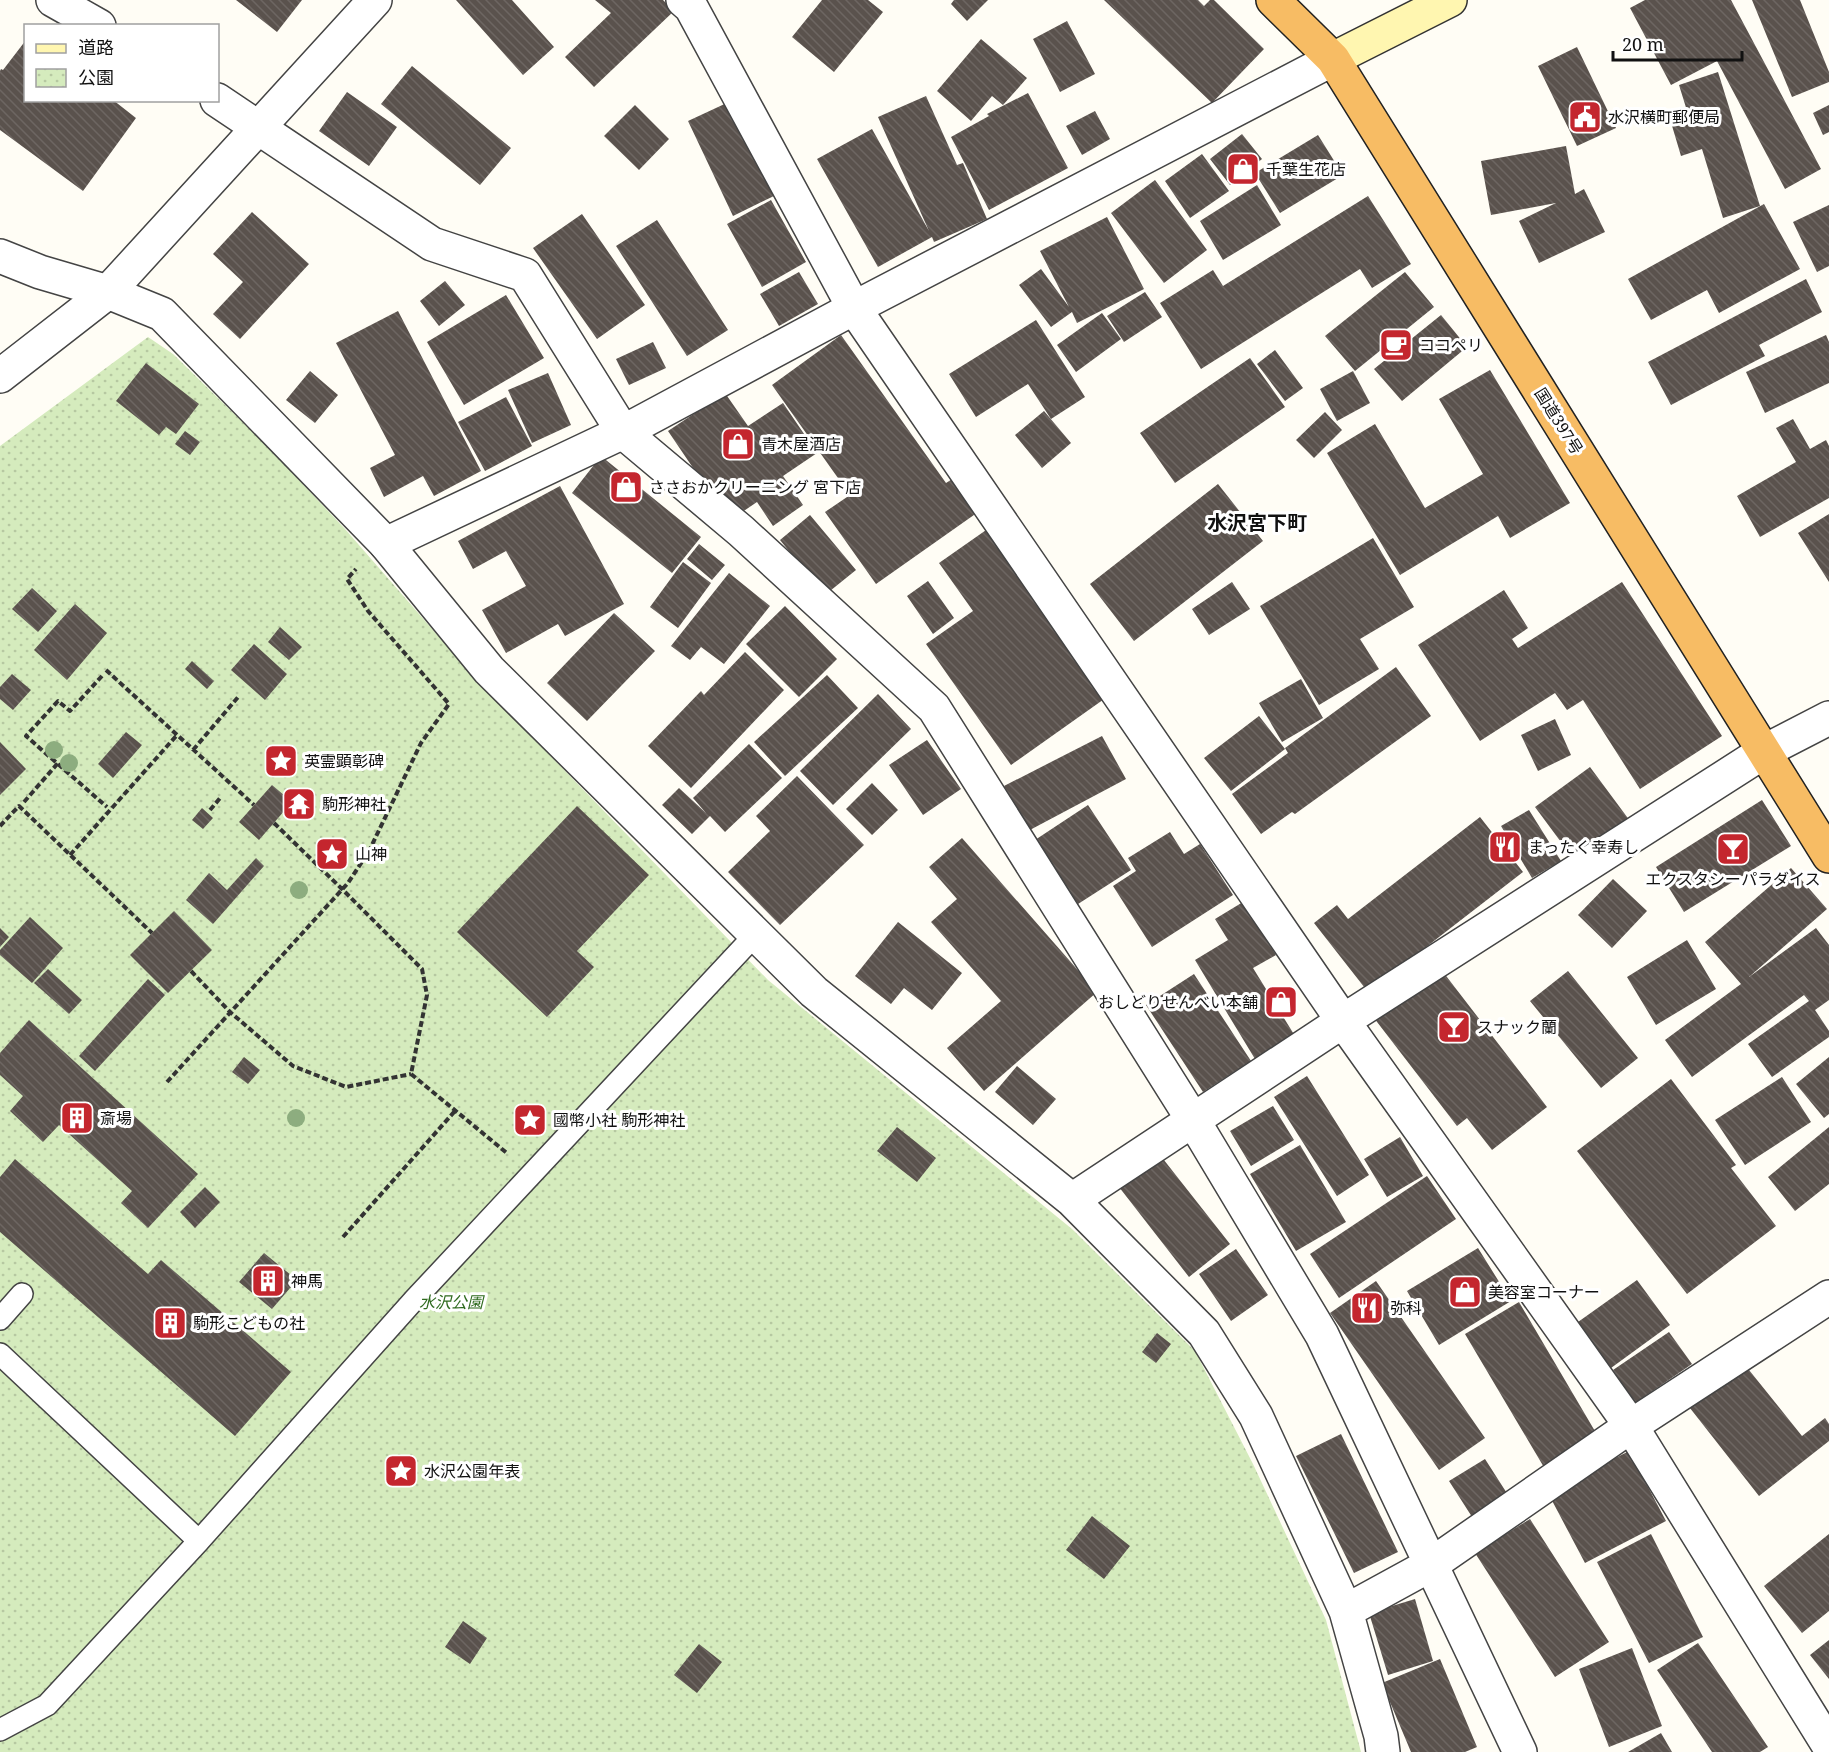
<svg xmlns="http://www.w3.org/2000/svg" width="1829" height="1752" viewBox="0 0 1829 1752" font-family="'Noto Serif','Noto Sans JP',serif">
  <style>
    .park { fill: url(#park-dots) }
    .building { fill: url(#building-back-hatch) }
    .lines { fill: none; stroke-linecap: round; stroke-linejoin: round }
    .service-casing { stroke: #444; stroke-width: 24 }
    .minor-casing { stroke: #444; stroke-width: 36 }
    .tertiary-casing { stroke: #444; stroke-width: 36 }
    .secondary-casing { stroke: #333; stroke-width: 36 }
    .trunk-casing { stroke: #222; stroke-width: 36 }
    .path { stroke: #333; stroke-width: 4; stroke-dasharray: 6 3; stroke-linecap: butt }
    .service { stroke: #fff; stroke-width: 21 }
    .minor { stroke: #fff; stroke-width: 33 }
    .tertiary { stroke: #fff; stroke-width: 33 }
    .secondary { stroke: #fff6b0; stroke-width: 33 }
    .trunk { stroke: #f7bc64; stroke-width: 33 }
    .tree { fill: #8dad7f }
    .labels { text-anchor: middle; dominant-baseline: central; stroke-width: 6; stroke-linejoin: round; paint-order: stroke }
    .poi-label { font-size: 16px; fill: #111; stroke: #fff; text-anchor: start }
    .street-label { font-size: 16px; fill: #111; stroke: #fff }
    .park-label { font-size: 16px; font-style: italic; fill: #2f6b1f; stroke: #fff }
    .quarter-label { font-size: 20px; font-weight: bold; fill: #111; stroke: #fff }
  </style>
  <defs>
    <pattern id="park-dots" width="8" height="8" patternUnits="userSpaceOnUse" patternTransform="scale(1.5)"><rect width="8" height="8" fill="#d5ebbd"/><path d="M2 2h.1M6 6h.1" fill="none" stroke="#b6c8a1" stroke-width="1.8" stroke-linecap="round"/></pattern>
    <pattern id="building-back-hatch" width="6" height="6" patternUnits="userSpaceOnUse" patternTransform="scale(1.5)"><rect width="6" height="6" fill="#5a524d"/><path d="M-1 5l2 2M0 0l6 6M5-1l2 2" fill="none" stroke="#6d6662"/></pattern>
  </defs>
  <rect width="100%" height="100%" fill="#fffdf5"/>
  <path class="park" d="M148,337l25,17 94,92 78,83 129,148 294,303 304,249 123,122 58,113 73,156 35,132h-1361v-1306z"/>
  <path class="building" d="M236,0h66l-25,32z
    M456,0h56l42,47 -31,28z
    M595,0h68l11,11 -80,76 -29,-30 46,-44z
    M822,0h46l15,12 -49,60 -42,-35z
    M954,0h34l-21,21 -16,-17z
    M1104,0h94l6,6 6,-6h4l50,49 -52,54z
    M1645,0h86l90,169 -36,20 -68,-128 -46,24 -41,-77z
    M1752,0h48l29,72v10l-37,15z
    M1067,21l28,53 -35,18 -27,-53z
    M981,39l46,39 -24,27 -11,-9 -21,25 -34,-30z
    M26,40v60h87l23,18 -53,73 -83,-61v-59l1,-2 2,1z
    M1577,47l39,81 -39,18 -39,-80z
    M412,66l99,82 -31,37 -99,-81z
    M1718,72l42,134 -37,12 -21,-69 -21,7 -11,-37 18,-5 -9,-29z
    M347,92l50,35 -28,39 -50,-35z
    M1028,93l40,75 -79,42 -38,-73 38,-21 -2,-2z
    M926,96l31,69 6,-2 24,56 -53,23 -2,-5 -54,30 -61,-108 55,-30 57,102 -51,-114z
    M731,101l45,94 -43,21 -45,-95z
    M635,105l34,34 -30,31 -35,-34z
    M1829,105v27l-6,3 -10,-22z
    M1095,111l15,28 -28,16 -16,-29z
    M1242,134l20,25 -32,26 -20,-26z
    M1318,135l25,40 -63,38 -25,-40z
    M1566,146l9,48 9,-5 21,43 -66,31 -20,-42 37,-18 -65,12 -10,-54z
    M1202,154l27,37 -39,27 -25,-37z
    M1155,180l52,70 -43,33 -53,-70z
    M1257,185l24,40 -58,35 -23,-39z
    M1368,196l43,68 -39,24 -12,-19 -159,100 -41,-66 53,-33 10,16z
    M771,200l35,62 -44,25 -35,-63z
    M1764,204l36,65 -81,44 -12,-23 -56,30 -23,-41z
    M1829,205v61l-12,6 -24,-50z
    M252,212l57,52 -69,75 -27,-25 30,-32 -30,-28z
    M582,214l63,91 -48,34 -64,-91z
    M1107,217l37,72 -67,34 -5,-11 -21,15 -32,-42 22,-16 28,38 -29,-56z
    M657,220l71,110 -41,26 -71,-110z
    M799,272l19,32 -39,22 -19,-32z
    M1405,272l29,35 -79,64 -30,-35z
    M1806,279l16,33 -63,33 6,11 -94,49 -23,-43z
    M445,281l20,24 -26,21 -19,-25z
    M1145,292l17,25 -38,25 -17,-26z
    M506,295l38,63 -80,47 -37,-63z
    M398,311l83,160 -47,25 -11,-20 -39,21 -14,-29 25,-13 -59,-112z
    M1102,313l19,26 -45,33 -19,-27z
    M1441,315l26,32 -65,54 -28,-32z
    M1036,320l49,77 -34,22 -23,-35 -52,33 -27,-43z
    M841,335l105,148 11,-7 24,34 -105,74 -51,-72 25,-17 -78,-110z
    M1826,335l3,7v41l-64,30 -19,-41z
    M653,342l13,26 -37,17 -13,-26z
    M1275,350l28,38 -18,13 -28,-37z
    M1250,358l35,49 -110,76 -35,-50z
    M146,363l53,41 -23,30 -10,-7 -7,8 -43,-34z
    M1490,370l80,133 -60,35 -12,-22 -98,59 -73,-122 48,-29 50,84 58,-34 -44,-75z
    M310,371l28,24 -23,28 -29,-23z
    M1353,371l17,32 -33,18 -17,-32z
    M548,373l23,52 -39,18 -24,-53z
    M725,393l23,33 35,-23 34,50 -34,23 20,29 -30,21 -16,-24 -28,19 -61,-90z
    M506,397l26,49 -47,25 -27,-49z
    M1044,411l27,32 -29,25 -27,-33z
    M1325,412l17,18 -28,28 -18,-18z
    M1793,419l17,30 16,-9 3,6v52l-69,39 -23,-41 59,-34 -20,-34z
    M185,431l15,11 -10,13 -15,-11z
    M601,456l100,81 -29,36 -100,-80z
    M1218,484l45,57 -129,100 -44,-57z
    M560,486l64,118 -59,32 -7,-12 -52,29 -24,-43 44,-24 -20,-35 -33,18 -15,-28z
    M1829,514v68l-31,-49z
    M810,515l46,55 -31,25 -45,-55z
    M989,528l118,169 -96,68 -85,-121 47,-33 -34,-48z
    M1373,538l41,69 -54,32 19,30 -60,36 -59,-99z
    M699,544l26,21 -13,15 -25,-21z
    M683,562l28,21 -33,45 -28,-21z
    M729,573l41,33 -46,58 -23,-17 -11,13 -19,-14z
    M928,581l26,37 -21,16 -26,-38z
    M1232,582l18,27 -41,26 -17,-26z
    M1622,582l100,154 -82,53 -57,-89 -16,10 -12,-17 -75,48 -62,-96 86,-55 24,38 -16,11 6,9z
    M32,588l25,23 -19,21 -26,-23z
    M75,604l32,29 -40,47 -33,-30z
    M785,606l52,53 -38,38 -53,-53z
    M614,613l41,38 -68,70 -40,-38z
    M280,627l22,20 -13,13 -21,-18z
    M254,644l33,30 -22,26 -34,-30z
    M745,652l39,38 -93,98 -43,-42 53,-55 3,4z
    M192,661l22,20 -7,8 -22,-20z
    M1396,667l35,49 -136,98 -3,-2 -31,22 -29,-40 56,-41 -3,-5z
    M12,674l19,16 -18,20 -13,-11v-12z
    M827,675l31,33 -73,68 -31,-34z
    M1301,679l22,39 -41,24 -23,-39z
    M878,694l33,35 -78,76 -33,-34z
    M1259,716l26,33 -54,42 -27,-33z
    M1555,719l16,36 -33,16 -17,-36z
    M126,732l16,13 -29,33 -15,-14z
    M1102,736l24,43 -98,52 -24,-45z
    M927,740l34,49 -38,26 -34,-50z
    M0,742l26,27 -26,26z
    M749,744l33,34 -57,54 -15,-16 -18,18 -30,-29 17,-17 27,25 -13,-15z
    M1590,767l40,54 -55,40 -40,-54z
    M797,776l67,69 -84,80 -52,-53 42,-41 -14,-15z
    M872,783l26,27 -26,25 -26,-26z
    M272,785l20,17 -33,38 -20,-18z
    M1762,800l29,46 -107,66 -28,-45z
    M1088,805l43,65 -53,34 -43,-64z
    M577,806l72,69 -72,76 17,16 -47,50 -90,-85z
    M202,808l11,10 -10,11 -11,-9z
    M1529,810l32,51 -29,17 -31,-52z
    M1480,817l43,55 -155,120 -54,-69 23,-18 11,14z
    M1170,832l14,22 16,-10 33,51 -81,52 -39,-61 23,-15 -8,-13z
    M962,838l135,154 -113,99 -37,-43 54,-47 -70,-79 26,-23 -28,-32z
    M256,858l8,8 -51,58 -27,-24 23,-27 18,17z
    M1791,868l36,41 -78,68 67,-49 13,17v55l-14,10 14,21v6l-57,40 -24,-33 61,-43 -5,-6 -112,82 -27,-37 76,-56 -36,-42z
    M1613,879l34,32 -35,37 -34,-33z
    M1243,902l33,53 -23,13 42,68 -40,23 -60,-99 33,-20 -13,-21z
    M174,911l38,39 -44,43 -38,-38z
    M30,917l33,31 -31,35 -32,-28v-5z
    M898,922l64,51 -30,37 -28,-22 -13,16 -36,-28z
    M0,928l9,9 -9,10z
    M1687,940l29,49 -60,36 -29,-48z
    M1440,968l107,139 -55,43 -25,-32 -10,8 -83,-108z
    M48,969l34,31 -13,14 -35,-31z
    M1568,971l70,87 -37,30 -71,-87z
    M1194,974l57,87 -48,31 -57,-87z
    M148,979l17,16 -70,76 -16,-15z
    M29,1020l169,154 -50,54 -27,-25 11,-12 -73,-66 -16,17 -33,-31 13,-15 -23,-21v-22z
    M244,1057l16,13 -12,14 -16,-12z
    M1829,1057v57l-5,4 -28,-34z
    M1017,1066l39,33 -23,26 -38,-33z
    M1307,1076l62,99 -32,21 -63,-99z
    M1782,1077l29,45 -66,43 -30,-45z
    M1671,1079l65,86 -5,3 45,58 -89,68 -110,-143z
    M1273,1106l21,34 -43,26 -21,-35z
    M897,1127l39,31 -19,24 -40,-31z
    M1829,1127v57l-34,27 -27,-34z
    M1400,1137l23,39 -36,21 -23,-38z
    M1300,1145l46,77 -50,29 -46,-77z
    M1160,1155l70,89 -41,33 -70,-90z
    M15,1159l133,115 13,-14 130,112 -56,64 -235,-204v-55z
    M1427,1176l29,43 -117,79 -29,-44z
    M205,1187l15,15 -25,26 -15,-16z
    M1478,1248l33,53 -72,44 -32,-54z
    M1236,1249l32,46 -37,26 -32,-47z
    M264,1253l33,27 -25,29 -33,-27z
    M1637,1280l33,45 -59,43 -33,-46z
    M1376,1281l109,157 -46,32 -109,-157z
    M1519,1302l80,136 -54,31 -80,-135z
    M1669,1332l23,32 -57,39 -22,-33z
    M1157,1333l14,11 -15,19 -14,-11z
    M1741,1360l61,76 23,-18 4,6v17l-70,55 -73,-93z
    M1341,1434l57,118 -44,21 -58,-117z
    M1629,1451l37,70 -81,42 -37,-70z
    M1485,1459l25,39 -36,22 -25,-39z
    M1092,1516l38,30 -26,33 -38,-29z
    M1530,1519l79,123 -54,35 -80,-124z
    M1651,1534l52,103 -54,26 -52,-101z
    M1829,1534v77l-27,22 -38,-47z
    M1415,1599l18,62 -45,14 -19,-62z
    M463,1621l24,17 -17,26 -25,-17z
    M1829,1640v39l-19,-24z
    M1698,1643l70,104 -8,5h-48l-55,-82z
    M699,1644l23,18 -25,31 -23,-18z
    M1632,1648l30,78 -53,21 -30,-78z
    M1440,1659l37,88 -12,5h-54l-29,-69z
    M1661,1733l11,19h-44z"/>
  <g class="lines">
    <defs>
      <path id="service" d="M0,1319l22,-25
        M0,1354l199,187 215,-241 341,-365
        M0,1730l47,-25 152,-164"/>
      <path id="minor" d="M53,0l46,26
        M683,0l8,7 163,301 489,713 288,405 198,320
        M217,100l215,144 93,31 98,157 118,99 193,177 259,412 129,215 198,417
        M0,256l40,16 68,20 54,22 224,230 103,126 325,322 258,208 271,-179 422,-270 64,-33
        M1072,1200l132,133 52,83 90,195 35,125 2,16
        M1346,1611l86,-47 199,-138 198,-129"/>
      <path id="tertiary" d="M0,376l108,-84 267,-292
        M386,544l237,-112 231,-124 479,-249"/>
      <path id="secondary" d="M1333,59l117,-59"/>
      <path id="trunk" d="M1273,0l60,59 496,797"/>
    </defs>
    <use href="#service" class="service-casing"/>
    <use href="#minor" class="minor-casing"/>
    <use href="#tertiary" class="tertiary-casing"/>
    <use href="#secondary" class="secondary-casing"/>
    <use href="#trunk" class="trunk-casing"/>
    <path class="path" d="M106,670l148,135
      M102,676l-32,35 -12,-10 -32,35 81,71
      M193,750l46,-54
      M24,802l34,-39
      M210,810l11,-13
      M274,823l68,66 80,80 5,26 -16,79 97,80
      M0,826l19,-20 133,127
      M70,855l107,-120
      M191,971l39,41 63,54 53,21 65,-13
      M167,1082l181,-199 21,-32 52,-108 28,-39 -81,-93 -21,-32 9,-10
      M343,1237l112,-126"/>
    <use href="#service" class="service"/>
    <use href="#minor" class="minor"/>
    <use href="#tertiary" class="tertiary"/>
    <use href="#secondary" class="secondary"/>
    <use href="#trunk" class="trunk"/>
  </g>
  <g class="tree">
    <circle cx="54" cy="750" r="9"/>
    <circle cx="69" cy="763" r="9"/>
    <circle cx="299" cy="890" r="9"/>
    <circle cx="296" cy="1118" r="9"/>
  </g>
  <defs>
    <symbol id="civic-square" viewBox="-11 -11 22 22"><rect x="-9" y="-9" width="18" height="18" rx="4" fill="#c4262e" stroke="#fff"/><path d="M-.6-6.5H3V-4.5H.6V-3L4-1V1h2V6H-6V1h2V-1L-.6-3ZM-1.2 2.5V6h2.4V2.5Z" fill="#fff"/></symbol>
    <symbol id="shop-square" viewBox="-11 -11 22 22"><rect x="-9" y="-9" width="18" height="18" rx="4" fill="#c4262e" stroke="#fff"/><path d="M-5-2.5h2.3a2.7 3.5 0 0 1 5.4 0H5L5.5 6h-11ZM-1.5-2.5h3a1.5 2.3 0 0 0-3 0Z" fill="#fff"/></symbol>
    <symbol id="cafe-square" viewBox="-11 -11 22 22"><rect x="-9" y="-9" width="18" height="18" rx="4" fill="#c4262e" stroke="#fff"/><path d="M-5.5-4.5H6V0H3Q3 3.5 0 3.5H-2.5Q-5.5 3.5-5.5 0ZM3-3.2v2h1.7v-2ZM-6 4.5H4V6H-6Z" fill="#fff"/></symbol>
    <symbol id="sight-square" viewBox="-11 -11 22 22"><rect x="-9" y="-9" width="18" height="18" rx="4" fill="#c4262e" stroke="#fff"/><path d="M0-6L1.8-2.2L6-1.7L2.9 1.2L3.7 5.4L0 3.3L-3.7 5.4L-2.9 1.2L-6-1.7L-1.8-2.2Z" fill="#fff"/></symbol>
    <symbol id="temple-square" viewBox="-11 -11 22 22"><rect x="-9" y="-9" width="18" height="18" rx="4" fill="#c4262e" stroke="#fff"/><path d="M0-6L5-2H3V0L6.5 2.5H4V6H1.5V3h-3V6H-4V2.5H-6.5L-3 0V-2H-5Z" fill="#fff"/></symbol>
    <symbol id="restaurant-square" viewBox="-11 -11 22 22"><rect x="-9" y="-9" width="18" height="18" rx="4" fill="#c4262e" stroke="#fff"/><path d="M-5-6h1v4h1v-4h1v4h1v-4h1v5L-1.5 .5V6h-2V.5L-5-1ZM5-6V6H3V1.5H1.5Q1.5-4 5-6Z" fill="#fff"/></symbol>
    <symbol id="bar-square" viewBox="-11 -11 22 22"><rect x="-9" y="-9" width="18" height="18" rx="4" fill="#c4262e" stroke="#fff"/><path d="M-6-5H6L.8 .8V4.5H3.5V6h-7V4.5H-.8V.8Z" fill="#fff"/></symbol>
    <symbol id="building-square" viewBox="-11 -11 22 22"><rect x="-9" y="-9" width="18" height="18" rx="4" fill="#c4262e" stroke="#fff"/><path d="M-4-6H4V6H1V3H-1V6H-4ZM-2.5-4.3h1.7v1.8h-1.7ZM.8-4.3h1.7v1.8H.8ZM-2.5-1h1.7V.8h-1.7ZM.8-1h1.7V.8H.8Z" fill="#fff"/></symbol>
  </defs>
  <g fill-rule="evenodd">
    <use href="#civic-square" x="1566" y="98" width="38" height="38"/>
    <use href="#shop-square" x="1224" y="150" width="38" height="38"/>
    <use href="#cafe-square" x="1377" y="326" width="38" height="38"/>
    <use href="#shop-square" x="719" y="425" width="38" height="38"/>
    <use href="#shop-square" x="607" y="468" width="38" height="38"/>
    <use href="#sight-square" x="262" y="742" width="38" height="38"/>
    <use href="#temple-square" x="280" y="785" width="38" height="38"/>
    <use href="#restaurant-square" x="1486" y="828" width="38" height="38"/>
    <use href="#bar-square" x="1714" y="830" width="38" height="38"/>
    <use href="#sight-square" x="313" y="835" width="38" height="38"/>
    <use href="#shop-square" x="1262" y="983" width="38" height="38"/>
    <use href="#bar-square" x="1435" y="1008" width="38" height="38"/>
    <use href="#building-square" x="58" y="1099" width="38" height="38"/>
    <use href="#sight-square" x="511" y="1101" width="38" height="38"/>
    <use href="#building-square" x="249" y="1262" width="38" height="38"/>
    <use href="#shop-square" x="1446" y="1273" width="38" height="38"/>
    <use href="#restaurant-square" x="1348" y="1289" width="38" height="38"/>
    <use href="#building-square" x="151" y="1304" width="38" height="38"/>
    <use href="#sight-square" x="382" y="1452" width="38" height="38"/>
  </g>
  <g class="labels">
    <g class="poi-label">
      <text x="1608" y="117">水沢横町郵便局</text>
      <text x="1266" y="169">千葉生花店</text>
      <text x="1419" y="345">ココペリ</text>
      <text x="761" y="444">青木屋酒店</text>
      <text x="649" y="487">ささおかクリーニング 宮下店</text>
      <text x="304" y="761">英霊顕彰碑</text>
      <text x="322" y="804">駒形神社</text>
      <text x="1528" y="847">まったく幸寿し</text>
      <text x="355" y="854">山神</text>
      <text x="1733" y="879" text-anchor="middle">エクスタシーパラダイス</text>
      <text x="1258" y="1002" text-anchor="end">おしどりせんべい本舗</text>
      <text x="1477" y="1027">スナック蘭</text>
      <text x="100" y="1118">斎場</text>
      <text x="553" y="1120">國幣小社 駒形神社</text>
      <text x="291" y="1281">神馬</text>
      <text x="1488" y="1292">美容室コーナー</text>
      <text x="1390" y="1308">弥科</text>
      <text x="193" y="1323">駒形こどもの社</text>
      <text x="424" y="1471">水沢公園年表</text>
    </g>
    <g class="street-label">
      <text transform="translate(1559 421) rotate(58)">国道397号</text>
    </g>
    <g class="park-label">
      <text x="451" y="1302">水沢公園</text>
    </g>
    <g class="quarter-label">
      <text x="1257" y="522">水沢宮下町</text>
    </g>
  </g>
  <rect x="24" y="24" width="195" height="78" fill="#ffffff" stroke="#a0a0a0" stroke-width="1.5"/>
  <rect x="36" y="44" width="30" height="9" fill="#fff6b0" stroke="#a0a0a0" stroke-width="1.5"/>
  <text x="78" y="54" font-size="18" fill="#111111">道路</text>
  <rect x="36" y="69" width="30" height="18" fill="url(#park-dots)" stroke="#a0a0a0" stroke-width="1.5"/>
  <text x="78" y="84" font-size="18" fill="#111111">公園</text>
  <path d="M1613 51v9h129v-9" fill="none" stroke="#111111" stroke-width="3"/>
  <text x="1622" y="51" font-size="18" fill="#111111" stroke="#ffffff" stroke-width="4.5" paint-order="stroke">20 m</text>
</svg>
